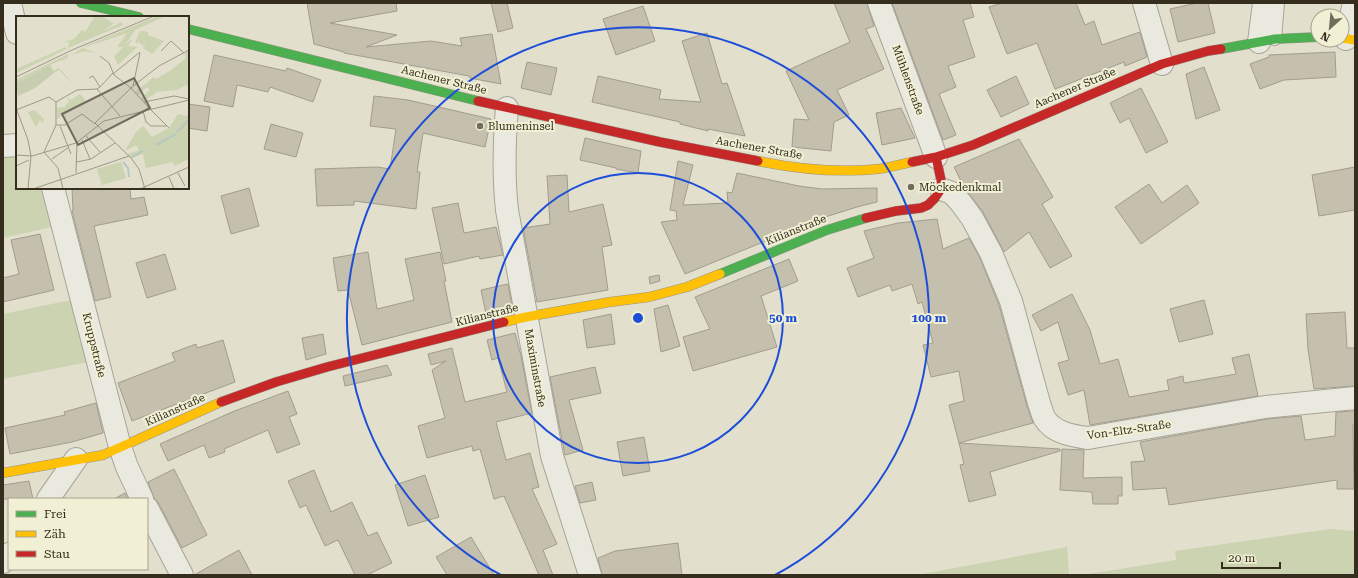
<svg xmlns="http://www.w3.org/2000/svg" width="1358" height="578" viewBox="0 0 1358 578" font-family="'Roboto Serif',serif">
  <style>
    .green { fill: #cbd3b1 }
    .building { fill: #c5bfae; stroke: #a29c8d }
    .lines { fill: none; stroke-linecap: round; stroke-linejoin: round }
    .lane-casing { stroke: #a7a497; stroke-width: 14 }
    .street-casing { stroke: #a7a497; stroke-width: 24 }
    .fast-casing { stroke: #979486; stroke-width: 10 }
    .slow-casing { stroke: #979486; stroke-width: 10 }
    .jam-casing { stroke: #979486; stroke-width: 10 }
    .lane { stroke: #eae9df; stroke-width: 12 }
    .street { stroke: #eae9df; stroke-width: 22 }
    .fast { stroke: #4caf50; stroke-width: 9 }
    .slow { stroke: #ffc107; stroke-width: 9 }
    .jam { stroke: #c62828; stroke-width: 9 }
    .ring { fill: none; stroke: #1d4ed8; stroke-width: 2 }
    .poi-dot { fill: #726c5c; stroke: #f2f0d4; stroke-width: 1.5 }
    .labels { text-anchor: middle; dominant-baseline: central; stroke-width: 4; stroke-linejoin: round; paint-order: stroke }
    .street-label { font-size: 11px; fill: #352e1f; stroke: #f2f0d4 }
    .poi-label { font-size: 11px; fill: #352e1f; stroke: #f2f0d4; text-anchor: start }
    .inset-river { fill: none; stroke: #b8c8c1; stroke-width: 2 }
    .inset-road { fill: none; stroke: #9d9987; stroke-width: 1 }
    .view { fill: #726c5c; fill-opacity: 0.15; stroke: #726c5c; stroke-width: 2 }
    .inset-edge { fill: none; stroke: #352e1f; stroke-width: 2 }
    .centre { fill: #1d4ed8; stroke: #f2f0d4; stroke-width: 2 }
    .ring-label { font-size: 12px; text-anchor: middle; font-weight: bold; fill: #1d4ed8; stroke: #f2f0d4; stroke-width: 4; stroke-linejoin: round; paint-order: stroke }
  </style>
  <rect width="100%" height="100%" fill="#e2e0cd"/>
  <path class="green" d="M17,156v32h27l12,38 -53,12v-80z
    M76,299l12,63 -85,17v-65z
    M1330,529l25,2v44h-273l94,-15 -1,-9z
    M1067,547l2,28h-152z"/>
  <path class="building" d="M307,3h89l1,8 -67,12 67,12 -31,12 65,-6 31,5 -2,-8 32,-4 9,50 -31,-6 -1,-2 -125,-23v-1l-30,-8z
    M491,3h16l6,25 -15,4z
    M834,3h33l7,23 -8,3 18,40 -47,21 12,25 -15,7 -3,29 -39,-4 2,-28 15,1 -23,-49 64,-29z
    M892,3h78l4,14 -11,3 12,37 -27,9 8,21 -17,7 17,41 -13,5z
    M1002,3h74l9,22 9,-4 8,24 38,-13 7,25 -22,9 -1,-4 -69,27 -18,-46 -30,11 -18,-47z
    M1197,3h11l7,30 -37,9 -8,-33z
    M643,6l12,35 -39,14 -13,-36z
    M707,33l15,51 5,-1 18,53 -37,-7v2l-28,-7v-2l-88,-20 6,-26 63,14 -2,9 42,3 -19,-61z
    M1335,52l1,25 -52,3 -24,9 -10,-25 19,-7v-2z
    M214,55l72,16 1,-3 34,12 -8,22 -43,-15 -2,5 -31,-7 -4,22 -29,-6z
    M527,62l30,6 -6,27 -30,-7z
    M1204,67l16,43 -24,9 -10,-45z
    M1016,76l13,28 -28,13 -14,-27z
    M1141,88l27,54 -22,11 -17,-35 -9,5 -10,-20z
    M374,96l34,4 83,19 -6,28 -62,-14 -6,39h3l-4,37 -62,-8v4l-37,1 -2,-37 62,-2 13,2 6,-40 -26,-3z
    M188,104l22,3 -3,24 -19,-3z
    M901,108l14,30 -33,7 -6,-32z
    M271,124l32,9 -7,24 -32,-8z
    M585,138l56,13 -3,22 -22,-4v-1l-36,-8z
    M1019,139l34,58 -11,7 30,52 -22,12 -21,-36 -25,20 -21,-40 -18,-23 -11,-22z
    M678,161l15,4 -10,40 45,-2 -1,-11 5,1 5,-20 62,13 23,3 55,-1v14l-20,5 -35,11 -137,56 -24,-52 16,-2 -1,-9 -6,-1z
    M1355,167v43l-36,6 -7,-41z
    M567,175l2,37 34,-8 9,41 -10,2 6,43 -71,12 -14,-74 27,-4 -3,-48z
    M1149,184l13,19 25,-18 12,18 -58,41 -26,-37z
    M72,188h58l1,11 13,-2 4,18 -54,11 17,71 -16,4 -23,-90h1z
    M249,188l10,38 -28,8 -10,-38z
    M458,203l6,30 32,-6 7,28 -23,4 -1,-3 -35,8 -12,-56z
    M937,219l6,30 26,-11 11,20 19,47 28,101 6,17 -74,20 -10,-38 15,-4 -5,-30 -28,6 -8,-32 10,-2 -11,-41 -4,2 -6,-20 -20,7 -2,-6 -32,12 -11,-29 27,-10 -10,-27 34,-8z
    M40,234l14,56 -51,12v-24l16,-4 -8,-34z
    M368,252l9,57 37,-9 -9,-41 35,-7 6,29h-2l8,41 -90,23 -14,-55 -10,1 -5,-33z
    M165,254l11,35 -29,9 -11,-35z
    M789,259l9,22 -37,15 16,51 -84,24 -10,-34 27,-8 -15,-32z
    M659,275l1,6 -10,3 -1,-7z
    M508,284l4,23 -26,7 -5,-24z
    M1072,294l18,36 10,34 18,-5 11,38 40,-7 -2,-10 16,-4 1,7 52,-9 -4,-16 17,-4 9,42 -168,29 -6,-35 -16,5 -10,-32 11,-3 -11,-38 -17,9 -9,-16z
    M1204,300l9,34 -34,8 -9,-33z
    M668,305l12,41 -19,6 -7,-43z
    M1345,312l2,36h8v38l-41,3 -6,-40 -2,-35z
    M611,314l4,30 -28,4 -4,-28z
    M515,333l6,23 11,57 -36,9 10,38 24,-7 9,34 -7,2 25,55 -14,6 10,25h-14l-35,-79 -10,3 -14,-50 -7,2 -1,-5 -45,12 -9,-32 27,-8 -13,-48 14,-9 -15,4 -3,-11 24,-6 13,54 42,-10 -9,-34 -6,2 -5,-20z
    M323,334l3,20 -20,6 -4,-22z
    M223,340l12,42 -103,39 -14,-38 57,-22 -3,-8 24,-9 1,4z
    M387,365l5,10 -47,11 -2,-10z
    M595,367l6,26 -32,7 14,50 -18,5 -15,-78z
    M288,391l9,23 -8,3 11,27 -23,9 -9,-23 -44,19 1,3 -16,6 -5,-13 -36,16 -8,-17 72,-32z
    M96,403l7,30 -31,9 -62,12 -5,-26 60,-13 -1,-3z
    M1355,411v13h-2l1,65h-17v-9l-168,25 -3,-17 -33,2 -2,-28 14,-1 -5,-19 127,-23 34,-3 4,24 30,-4 1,-24z
    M644,437l6,34 -27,5 -6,-34z
    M959,443l101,6v2l-70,21 6,23 -27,7 -9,-37 4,-1z
    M1062,449l22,1 -1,28 39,-1v19h-4v8h-25l-1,-12 -32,-2z
    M174,469l33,66 -25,13 -24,-46 -4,-4 -6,-16z
    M314,470l17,42 21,-10 16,34 9,-4 15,31 -25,12h-12l-17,-35 -13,6 -19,-41 -6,3 -12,-27z
    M425,475l14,42 -31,9 -13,-41z
    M29,481l4,18h-30v-14z
    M592,482l4,18 -16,3 -5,-17z
    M125,493l3,6h-14z
    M471,537l23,38h-47l-11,-18z
    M678,543l4,32h-80l-4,-17 17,-7z
    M239,550l13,25h-58z"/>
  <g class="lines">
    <defs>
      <path id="lane" d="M1275,39l3,-36"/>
      <path id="street" d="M10,3l7,30
        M879,3l57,154
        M1144,3l18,61
        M1346,39l8,-36
        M1259,42l5,-39
        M507,108c-3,36 -4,66 0,102l45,246 38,119
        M3,146l14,-1
        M53,188l67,259 7,20 15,32
        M941,189l11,4 9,10 11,15 19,35 20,48 28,102c2,5 3,11 6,16 9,14 28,17 43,19l177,-31 90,-9
        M48,499l28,-40
        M147,508l35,67
        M3,562l6,-8"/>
      <path id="fast" d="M81,3l58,14
        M188,29l290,72
        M1221,49l54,-10 43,-2
        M720,274l107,-44 39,-12"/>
      <path id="slow" d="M1342,38l13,2
        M758,161c39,8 80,12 120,8 11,-1 23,-5 34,-7
        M504,322l22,-5 84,-15 39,-5 38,-10 33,-13
        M3,473l100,-18 118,-53"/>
      <path id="jam" d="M478,101l182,41 98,19
        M912,162l24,-5 37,-12 189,-81 46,-13 13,-2
        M866,218l30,-7 25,-3 7,-3 7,-7 6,-9v-9l-5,-23
        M221,402l55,-20 51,-15 177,-45"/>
    </defs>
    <use href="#lane" class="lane-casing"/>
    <use href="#street" class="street-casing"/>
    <use href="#fast" class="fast-casing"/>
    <use href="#slow" class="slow-casing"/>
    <use href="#jam" class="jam-casing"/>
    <use href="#lane" class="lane"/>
    <use href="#street" class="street"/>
    <use href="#fast" class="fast"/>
    <use href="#slow" class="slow"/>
    <use href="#jam" class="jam"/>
  </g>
  <g class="ring">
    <circle cx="638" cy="318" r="145"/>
    <path d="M501 575A291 291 0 1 1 775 575"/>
  </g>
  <g class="poi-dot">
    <circle cx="480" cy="126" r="4"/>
    <circle cx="911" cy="187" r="4"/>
  </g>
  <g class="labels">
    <g class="street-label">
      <text transform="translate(444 80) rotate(14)">Aachener Straße</text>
      <text transform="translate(908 80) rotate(70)">Mühlenstraße</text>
      <text transform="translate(1075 88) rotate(-23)">Aachener Straße</text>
      <text transform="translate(759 148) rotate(10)">Aachener Straße</text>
      <text transform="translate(796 230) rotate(-22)">Kilianstraße</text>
      <text transform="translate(487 315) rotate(-14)">Kilianstraße</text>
      <text transform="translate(94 345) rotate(76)">Kruppstraße</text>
      <text transform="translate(535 368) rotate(80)">Maximinstraße</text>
      <text transform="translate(175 410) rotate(-24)">Kilianstraße</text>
      <text transform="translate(1129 430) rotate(-8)">Von-Eltz-Straße</text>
    </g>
    <g class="poi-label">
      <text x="488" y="126">Blumeninsel</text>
      <text x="919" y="187">Möckedenkmal</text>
    </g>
  </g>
  <g transform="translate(16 16)">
    <rect width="173" height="173" fill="#e2e0cd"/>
    <path d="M79,0h6l13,7 -10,8 17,-9 2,3 -55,23 1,-6 -8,1 13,-4 8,-9 3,2zM142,0h8l-31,14 -11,17 7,-8 1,1 -4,6 9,1 -19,18 -4,-8 9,-10h-6l10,-14 -44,15 13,5 -11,-2 -14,4 17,-10zM124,15l8,1v3l16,6 -12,13 -9,-6 4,-9 -4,7 -5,-5 -1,3 -2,-2zM50,31l1,2 -51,24v-4zM173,35v40l-2,-6 -10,5 -20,2 -13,9 -3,-3 9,-8 -3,-3 -9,8 -3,-3 19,-15 2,2 15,-9 15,-12 -2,-5zM52,38v4l-18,7 4,6 4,-3 4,3 12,14 -15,-15 -5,3 -5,-7 -33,18v-4zM64,78l7,8 -30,17v-11l8,-1 4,-6 -2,-4 4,3zM173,91v52l-14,7 -2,-4 -27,6 -3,-14 -12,4 -3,-4 11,-4 -3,-5 -11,6 11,-19 7,-6 9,11 17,-9 8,6 -8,-6 9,-14 9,2zM19,94l9,9 -1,4 -3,-3 -4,7 -8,-15zM105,146l5,16 -24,7 -5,-16z" fill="#cbd3b1"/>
    <path d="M33,50l5,7 -19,15 -17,8 -2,-12z" fill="#c7cdb0"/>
    <path class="inset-river" d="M161,116l12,-12M140,129l20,-11M116,141l11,-6M107,146l5,6 1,9"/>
    <path class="inset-road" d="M145,35l10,-10 13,12M84,40l9,7 5,12 17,13 19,21M97,58l27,-22M0,61l56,-27 82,-34M73,62l4,-2 7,11 -3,2M117,70l7,-33M84,71l13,-14M40,86l21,-12 20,-1 23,27M128,86l30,-6 15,3M0,92l12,32 3,16M0,94l33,-13 7,5v23l-12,27M135,94l18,18M127,95l3,11 5,4h16M40,109h9l17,-11 13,10M44,110l11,28M70,120l14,16M66,124l8,19M28,136l14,16 5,21M0,139l16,1 44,-13 28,-22 85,-21M36,143l17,-12M61,146l14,-3 24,-16M0,150l13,-6M60,157l1,-30M162,157l7,13M153,161l5,12M12,173l3,-33M17,173l96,-33M124,173l49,-22M129,173l-6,-20 -8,-11 -36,-35 37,-36 27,-21 30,-16"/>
    <path class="view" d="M118,62l16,30 -72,37 -16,-31z"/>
    <rect width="173" height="173" class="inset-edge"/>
  </g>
  <circle cx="638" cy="318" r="6" class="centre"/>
  <g class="ring-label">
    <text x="783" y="322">50 m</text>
    <text x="929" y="322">100 m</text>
  </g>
  <rect width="1358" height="578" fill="none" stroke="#352e1f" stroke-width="8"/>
  <rect x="8" y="498" width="140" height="72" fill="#f2f0d4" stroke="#a6a28c"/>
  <rect x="16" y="511" width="20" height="6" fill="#4caf50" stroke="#a6a28c"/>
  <text x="44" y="518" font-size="12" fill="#352e1f">Frei</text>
  <rect x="16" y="531" width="20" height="6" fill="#ffc107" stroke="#a6a28c"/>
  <text x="44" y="538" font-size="12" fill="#352e1f">Zäh</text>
  <rect x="16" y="551" width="20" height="6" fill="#c62828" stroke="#a6a28c"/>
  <text x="44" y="558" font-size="12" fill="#352e1f">Stau</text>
  <g transform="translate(1330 28) rotate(207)"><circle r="19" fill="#f2f0d4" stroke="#a6a28c"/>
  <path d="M0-3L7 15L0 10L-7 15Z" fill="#726c5c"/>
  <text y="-6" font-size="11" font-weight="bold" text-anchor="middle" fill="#352e1f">N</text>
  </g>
  <path d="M1222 562v6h58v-6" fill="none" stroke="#352e1f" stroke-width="2"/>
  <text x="1228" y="562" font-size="12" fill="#352e1f" stroke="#f2f0d4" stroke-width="3" paint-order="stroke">20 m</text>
</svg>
